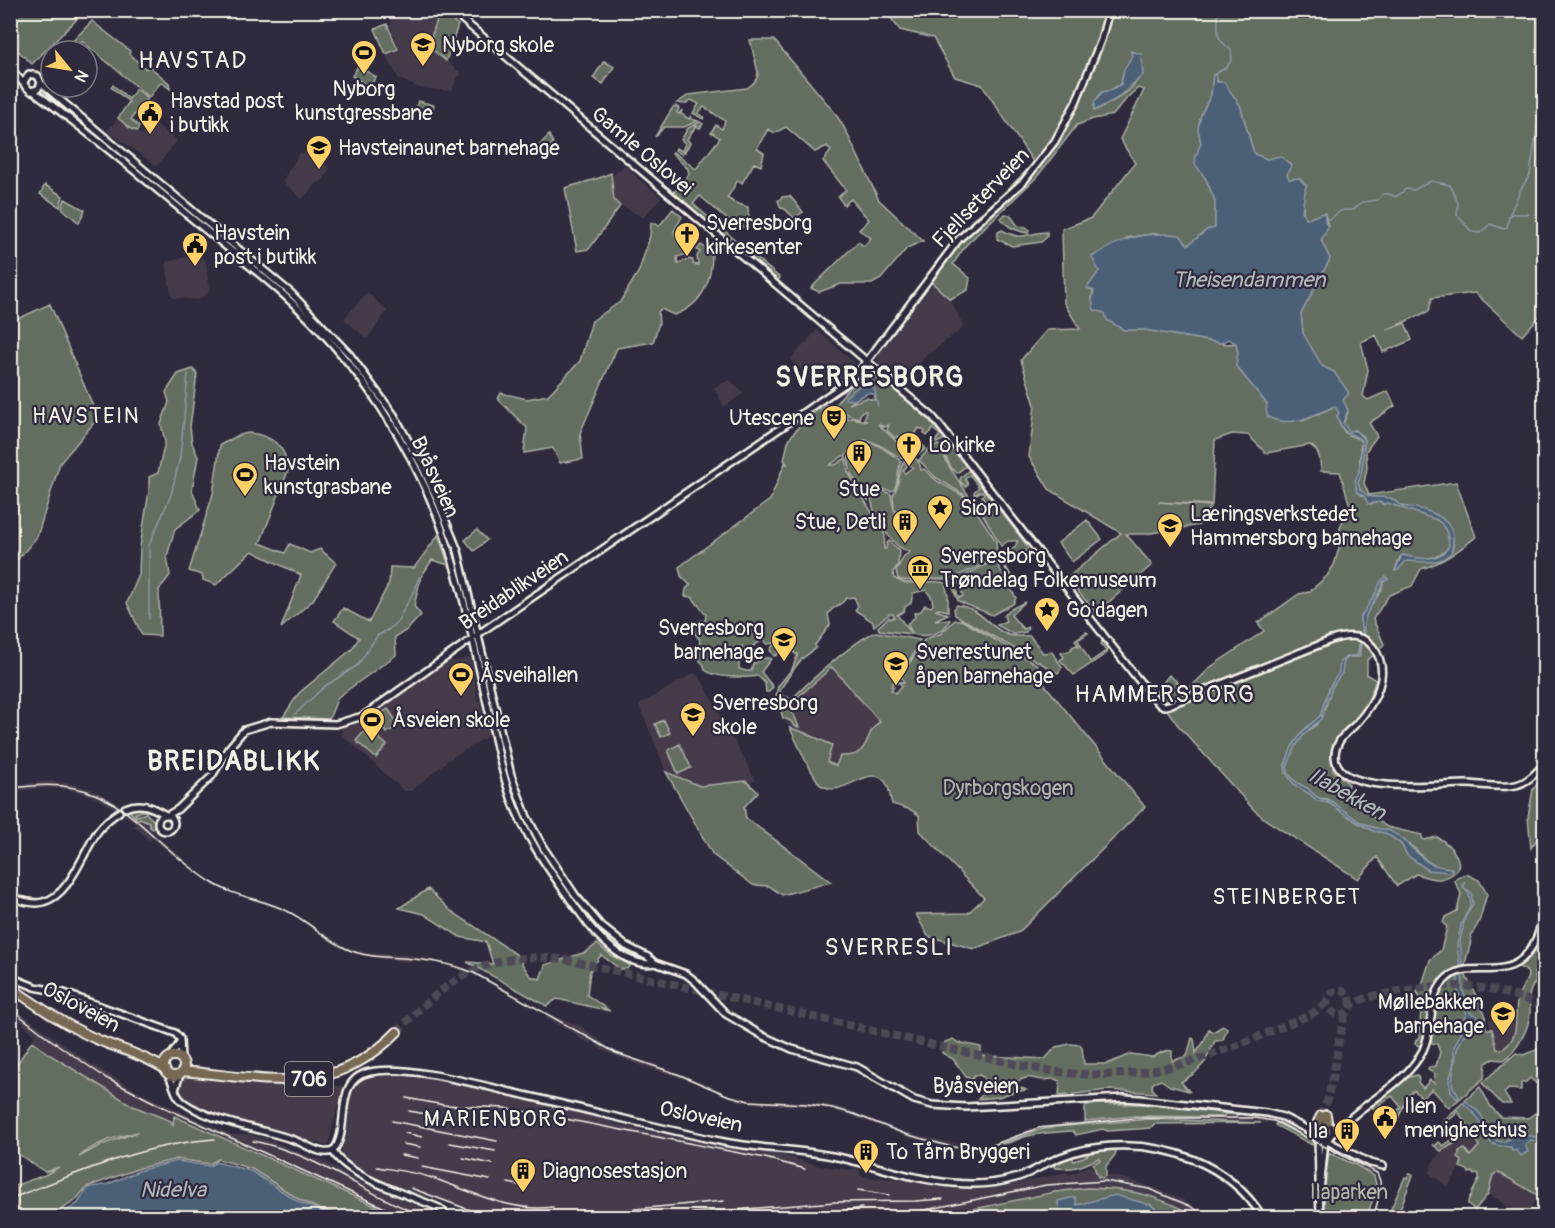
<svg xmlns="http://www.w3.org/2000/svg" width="1555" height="1228" viewBox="0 0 1555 1228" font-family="Pangolin,sans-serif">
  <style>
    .built { fill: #443a4b }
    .green { fill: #646d61; stroke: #acafa4; stroke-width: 1.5; fill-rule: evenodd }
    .water { fill: #4b5f76; stroke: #8f99a4; stroke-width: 1.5 }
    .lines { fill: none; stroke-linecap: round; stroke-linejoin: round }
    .stream { stroke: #8f99a4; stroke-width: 1.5 }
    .highway-tunnel { stroke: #4d4857; stroke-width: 8; stroke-dasharray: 8 4; stroke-linecap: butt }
    .secondary-casing { stroke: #f4f1e8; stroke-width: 10 }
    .highway-casing { stroke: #f4f1e8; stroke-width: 12 }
    .secondary { stroke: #2f2a3d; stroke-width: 5 }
    .highway { stroke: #786954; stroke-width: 8 }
    .tram { stroke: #f4f1e8; stroke-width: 1.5 }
    .rail { stroke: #f4f1e8; stroke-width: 1.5 }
    .labels { text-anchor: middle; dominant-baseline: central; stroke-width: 4.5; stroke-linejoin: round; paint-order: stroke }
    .shield { fill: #2f2a3d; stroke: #b9b5b5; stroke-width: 1.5 }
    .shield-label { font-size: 20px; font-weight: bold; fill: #f4f1e8 }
    .poi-label { font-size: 21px; fill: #f4f1e8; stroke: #2f2a3d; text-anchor: start }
    .street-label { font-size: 21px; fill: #f4f1e8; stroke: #2f2a3d }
    .park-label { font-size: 21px; fill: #b3b6ab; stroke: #2f2a3d }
    .water-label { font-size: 22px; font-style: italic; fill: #b0b7ba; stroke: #2f2a3d }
    .neighbourhood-label { font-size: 22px; letter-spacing: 1.5px; fill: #f4f1e8; stroke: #2f2a3d }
    .quarter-label { font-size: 24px; letter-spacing: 1.5px; fill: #f4f1e8; stroke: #2f2a3d }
    .district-label { font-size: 27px; font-weight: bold; letter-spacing: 1.5px; fill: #f4f1e8; stroke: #2f2a3d }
  </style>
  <rect width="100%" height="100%" fill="#2f2a3d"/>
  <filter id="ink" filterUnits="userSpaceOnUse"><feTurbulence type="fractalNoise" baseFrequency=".0167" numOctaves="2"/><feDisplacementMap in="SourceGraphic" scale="12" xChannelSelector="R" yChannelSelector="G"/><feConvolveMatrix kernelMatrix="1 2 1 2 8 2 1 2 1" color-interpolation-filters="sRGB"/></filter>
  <g filter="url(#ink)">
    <path class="built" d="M421,11h19l-12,35 34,28 -5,4 -5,13 -33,-3 -20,-9 -13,-23 14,-6 -9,-22 -1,-16 16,3z
      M118,119l23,16 12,-14 24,20 -20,25 -50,-35z
      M300,152l16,6 14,10 -7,13 -7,3 -14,15 -20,-18z
      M625,165l16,16 20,16 -18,21 -29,-17 -4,-23z
      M186,257h15l5,3 3,32 -10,8 -25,-2 -3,-3 -5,-33z
      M933,283l17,16 13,26 -1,4 -39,29 -15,31 -9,-11 -21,-15 -1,-6z
      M367,292l20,19 -20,28 -23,-20z
      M817,330l38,33 -3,7 -28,20 -34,-30z
      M730,380l14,13 -20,14 -10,-20z
      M471,657l7,44h2l8,35 -41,25 -35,30h-8l-63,-57 1,-6 24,-8 80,-57z
      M832,667l49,57 -22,30 -39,30 -6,-7 -33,-65z
      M694,673l6,4 56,104 -49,7 -41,-17 -27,-66z
      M50,781l22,3 20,6 16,7 21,15 20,10 2,6 -1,2 59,50 17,9 39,12 27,11 51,34 23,7 45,2 50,11 16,7 76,43 28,10 29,22 12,6 45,14 67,28 26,4 58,3 25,5 55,22 69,17 9,1 14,-5 3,1 45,-17 47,-6 52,-10 88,2 45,6 -3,4 -182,2 -30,2 -20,4 -34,13 -6,4 -19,4 -33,-6 -38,-10 -56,-21 -28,-7 -64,-4 -21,-4 -54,-22 -43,-13 -31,-12 -11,-6v-3l-4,-2 -3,2 -13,-7 -1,-3 -29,-15 -1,-4 -74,-41 -35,-11 -26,-3 -1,2 -23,-2 -36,-8 -13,-5 -47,-33 -76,-28 -45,-33 -18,-15 -3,2 -15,-14 2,-2 -11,-9 -31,-18 -28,-8 -19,-1 -36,4v-6z
      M10,1005l77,56 52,31 93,43 17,-1 32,10 34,15 4,-1 37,22 76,32 1,3 6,2h-39l-166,-75 -63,-21 -38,-15 -86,-53 -15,-12 3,-6 -24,-22z
      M1511,1016l1,8 5,-1 -4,18 -6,11 -14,-1 -4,-32z
      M188,1074l155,12 -15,60 -94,-26 -38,-14 -13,-7 -5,-7v-6l3,-9z
      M374,1076h29l31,4 159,35 23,9 84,18 57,11h17l47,13 31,4 4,-3 3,2 1,6 8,2 35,3 35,6 22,3 42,-2 64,-15 4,3 20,-10 9,8 28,6 29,9 27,12 30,17h-15l-24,-12 -31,-12 -57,-5 -31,4 -123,26h-302l-1,-2 -12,-1 -19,3 -112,-1 -101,-35 -41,-22 -3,-6 10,-59 10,-15z
      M1473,1132l6,14 -19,21 -12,20 -19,-14 3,-6 -2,-1 11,-15z
      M1498,1172l40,24 -12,21 -38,-23 5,-19z"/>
    <path class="green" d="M81,11l2,2 -51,51 -21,-20v-23l10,-10z
      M440,11l18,14 -12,36 -18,-15z
      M877,11h667v300l-22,25 -47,-43 -43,5 -3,13 -42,19 18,-7 7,17 -29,12 -7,-17 -15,7 7,28 -5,26 5,4 20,-9 7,15 -26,17 8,13 -11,15 1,17 -3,15 5,12 87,-13 20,55c-18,14 -33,26 -55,32l-9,17 -23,9 -16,24 11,25 -7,9 -10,7v15l9,5c-4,8 -6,19 -11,26 -16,27 -37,27 -32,64l16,14 -6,10 44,33 35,8v3l2,2 13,-3c13,7 34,29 12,39 -1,1 -8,3 -9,3 -8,1 -17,-3 -24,-5l-19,12 -20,-29 -19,22 -92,-59 -12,-10 -77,-86 -22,-31 14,-18 17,14 6,-3 20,-20 52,-35 -6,-8 41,-29 10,-2 18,-16 7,-11 5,-17 1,-20 10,-22 -10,-34 -19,-1c-1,-12 -1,-20 -11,-26l-44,8 -18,-18 -16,-1 -17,6 -3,65 -54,-3 53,4 -12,19 -54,9h-19l26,31 -56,48 -29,-35 54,-45 -72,-44 -20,-32 6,-52 -14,-45 26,-30 33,-1 -16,-26 -2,-74 29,-11 44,-55 -15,-24 24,-49 -6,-2 -11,10 -14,17 -20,4 -16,6 -40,52 -71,68 -13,19 17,14 -2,12 -18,9 -23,-21 45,-58 25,-20 37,-37 -52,-78 -27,-8 -22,-39 -33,-8 -10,-13zM1131,52l10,2c-1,5 2,9 1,14 -3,22 -30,34 -48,43v-8l8,-11 7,-1 12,-7 3,-14 8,-14zM1213,76l27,29 14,49c13,5 28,13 35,25l17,6 -3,12v17l3,4c8,1 11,-5 19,-4l3,13 -7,13 9,19 -29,55 2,19 8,17 11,17 12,5 1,34 -32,15 -36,-14v-3l-31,-38 2,-13 -2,-10 -9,1 -82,-14h-21l-32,-30 2,-21 33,-41 30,-5 31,12 19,-15 8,-2v-27l-9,-22 -10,-15v-7l5,-14 -3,-14 3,-14 10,-20zM1346,408l2,4 -5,12 7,8 4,-2 8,6 3,5c-4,12 -1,30 -7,41 1,7 3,11 10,14 6,4 14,1 22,2 5,2 7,6 11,7 23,10 49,5 52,36 2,27 -32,19 -48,20l-7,9h-3l5,-13 4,-2c14,6 37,5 45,-9 0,-12 -3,-20 -12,-26l-49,-17 -5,1 -4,-2 -9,2 -5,-7 -8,-5c-2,-9 0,-12 2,-20 2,-7 -1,-13 2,-20l-1,-4 2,-6c-5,-6 -8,-4 -14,-7 -6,-4 -9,-12 -11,-19zM1386,577l2,2 -5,3 -1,7 -16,25 -4,18 -2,-13zM1359,642l2,1 -2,14h-10l-5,3 -2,12 -10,15 -7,22 -9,16 -11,8 -10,14 -8,20 1,6 9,10 10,5 11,10 9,1 33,23 43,17c4,6 9,7 14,12 11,12 16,17 33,17l2,1 -2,2 -22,-1 -21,-15 -6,-11 -15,-11 -12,-2 -14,-7 -31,-21 -12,-2 -7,-7 -15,-9 -9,-12 -1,-8 7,-18 11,-16 17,-15 11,-32 5,-4 4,-8v-7l6,-8 12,-1z
      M92,21l38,30 -1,3 17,15 3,-3 20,17 1,6 -9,-7 -12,15 -67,-56 -6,8 -6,-5z
      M387,24l11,25 -12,5 -11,-25z
      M750,40h24l61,73 10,16 34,71 44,41 -16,7 -26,31 -9,5h-31l-22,8 -8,-4 47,-46 6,4 7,-8 -12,-8 10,-10 -18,-21 -7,6 -6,-8 8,-7 -23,-29 8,-10 -4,-5 -12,6 -29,-25 -11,6 -7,-4 -11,19 7,5 -3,13 -7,-3 -12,20 -4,-3 -11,18 8,5 13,4v6l4,9 -4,4 -11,2 -37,-32 -7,8 87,74 -2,2 -105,-88 5,-3 11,-15 -1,-5 -16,-16 1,-1 23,17 24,-31 -9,-6 5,-7 6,4 3,-8 -21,-14 -6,6 6,4 -1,2 -10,-6 6,-9 -8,-4 -6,4 -8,-1 12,-8 58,-7c6,-4 11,-8 11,-16z
      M604,61l10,6 -11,17 -10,-6z
      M358,66l18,11 -7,10 -17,-11z
      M113,85l16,14 7,-10 12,9 -17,21 8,8 -2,4 -6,-2 -13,-11 11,-16 -18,-15z
      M418,101l16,4 -3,10 -16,-5z
      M675,106l4,2 -2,5 2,1 3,-4 -1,4 8,5 2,-3 1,3 6,2 -14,6h-20l-9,10 18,-30z
      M700,122l3,2 -3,4 -4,-2 -9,13 3,4 -6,10 -3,1 -6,-4 1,-2 6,3 3,-8 -4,-3 7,-12z
      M549,135l4,8 -8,12 -9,-6z
      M611,173l3,27 6,6 -31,43 -12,2 -12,-63 34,-10z
      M45,185l18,11 -3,11 -20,-13z
      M790,196l13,16 -9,6 -9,-9 -4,-1 -3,-7 4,-4z
      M65,199l20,11 -6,13 -17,-15z
      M673,209l9,8 -8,14 1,4 16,15 -3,2v2l-11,3 1,7 10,-5 5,1v4l5,1 -1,-9 3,-4 -3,-2 4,-5 11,8c0,28 -10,53 -38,62l-13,-6 -3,3 1,11 -6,19 -36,6 -37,85 3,26 -23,4 -7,-15 -29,5 3,-25 -29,-29 3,-6 26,6 21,-4 32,-34 12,-40 28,-19 19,-31 11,-35 1,-13 2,-1 6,4z
      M1005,214l5,1 8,11 8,1 3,3 -1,3c-11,-2 -20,-5 -27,-15z
      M1002,230c23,13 24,2 45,2v5l-6,5 -29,4 -15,-7 1,-7z
      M50,304l48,114 -38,45 -23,74 -18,21 -8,6v-242z
      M193,369l4,5 -7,53 2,16 6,14 -6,33 8,20 -25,19 -8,27 3,19 -11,15 1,46 -18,-1 -15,-32 12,-28 1,-28 9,-56v-14l9,-4 7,-31 -4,-18 8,-22 -3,-10 12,-18z
      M868,373h6l55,47 16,19 -9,4v-3l4,-5 -7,-6 -6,7 -3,-3 1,-2 -6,-3 -5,8 12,13 -7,5 3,-3 -5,-9h-4l-7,-5 -5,4 1,4 -5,-9 -2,2 -8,-8 2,-5 -4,2 -7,-3 20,19 4,8c10,2 18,9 19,19l3,-1 13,12 28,16 7,7 24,37 1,14 -11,8 -35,16h-19l-15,3 -19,-3 -2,-8 8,-15 6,-4c-5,-2 -9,-3 -13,-7 -11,-10 -32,-42 -24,-55l6,-1 12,5c1,12 4,25 16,30l-13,-16 -1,-13c8,-10 4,-22 11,-34l3,5 -4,5 2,2 8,-6c-4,-3 -8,-7 -10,-9 -3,-2 -7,-2 -9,-4 -19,-11 -33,-26 -48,2h-3l-13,9h5l11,-7 2,14 37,63 -1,14h2l1,-6 2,-2 10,9 -1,15 -5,7 1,6c17,11 33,0 51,5l3,13v15l-8,-2 -5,1 13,4 -13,6h15c-7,14 -23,18 -37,14l-6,-10 8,-7 -1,-4 7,-2 4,-6 6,2 2,-2 -1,-7 -6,-8 -13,3 -2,10 -6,4 -1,4 -7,4 13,16 1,3 -32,-4 -1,-3 11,-10 1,2 4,-2 -1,-3h-4l-15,12 -1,-4 -18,-12 3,-4 -4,-9 -8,1c-3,7 -12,7 -18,16l2,11 -15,20 1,3c-4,4 -12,8 -15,12 -5,6 -20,26 -21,32l5,6 3,-1 1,2 -10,8 -4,-6 3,-15 14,-17 6,-15h-3l-6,-10 -9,4 -3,7 -3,1 -4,-6 5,-7 -8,1 -3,-5 -11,7 -5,7h-3l-3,-7h-2l-9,4 8,10v9l7,2h5l2,-7 12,-6h5l1,1 -10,13 12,15 -4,5h-3l-1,-9 -7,-7c-12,2 -44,2 -53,-6l-1,-5c-11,-10 -6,-13 -4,-25l-7,-9 1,-6 6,-5 5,1 1,-6 -14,-18 -7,-1 1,-7 4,-4 -9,-9 -2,-9 91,-67 15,-37 3,2 -4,-5 4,-18 4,-7 13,-16 21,-14 2,6 9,-1 10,6 -7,2v1l12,-1 15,3 -3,-2 2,-8h-4l-3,7 -8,-2 -17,-10 11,-14zM866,381c10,7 8,10 9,19l-9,-2 -17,6 9,-6 -4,2 -5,-6z
      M248,433c23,2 39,13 40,38l-28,72 25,10 5,-9 20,9 10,-4 16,14 -23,37 -32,28 20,-53 -49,-24 -36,34 -13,-5 -1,-5 -13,-4 24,-77 7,-49 19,-10z
      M871,442l10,5 20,14c-4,10 -2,20 -7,29l-3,1 -18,-4 -3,4 -2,9 -17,-26 -3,-15 7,-13z
      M948,443l18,23 -9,7c-9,-6 -12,-19 -15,-29z
      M939,445l9,20 23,34 -36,-22 -16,-17 12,-13z
      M969,470l56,73 3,7 -20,13 -2,4 10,17 5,2 -1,2 -4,-2 -14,-23 3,-9 9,-6 4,-7h-10l-7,5 -23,-40 6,-7 -2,-3 2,-2 -2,-3 -8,4v-3l5,-5 -9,-12 -5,4 3,5 -2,3 -6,-6 1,-4z
      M1087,520l15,19 -30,23 -14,-19z
      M477,530l10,10 -13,11 -9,-11z
      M438,535l11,30 -17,-5 -11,17 -7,29 7,9 -14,15 -12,7 1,18 -58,42 -9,22 -46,-2 16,-24 53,-44 7,-11 -25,-17 9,-13 26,14 20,-39 1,-16 24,1z
      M993,561l3,1 20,36 -3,6 -21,11 -34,-14 -3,-7 2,-1 2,5 4,-2 -4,-13 -4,1 2,8 -2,1 -3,-9 2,-3z
      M1025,602l-14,13 12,14 5,-2 -2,5 -13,2 -16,-9 9,-4 -2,-5 5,-6z
      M957,605c26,4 29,20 49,29 9,4 16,1 24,2l13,17 9,-1 10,15 -4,6 -103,-58 -1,-6z
      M955,620h6l9,5 68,40 -2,9 109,133 -126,125 -45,17 -46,-13 -12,-22 52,-1 16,-15 -64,-67 -1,-16 -8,-5 -19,-6c-2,-6 -2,-14 -5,-19 -10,-22 -37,3 -53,4 -5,0 -9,-2 -14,-4l-14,-23 -16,-34 13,4 29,13 -5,17 9,4 4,-10c33,2 23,-25 40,-34l-48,-55 -45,40 7,8 5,12 -5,-1 -3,-5 -8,-3 -2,-6c10,-16 77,-75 95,-80l44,8 -9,18 -20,28 3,1 -3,3 4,3 7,-7 -3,-4 -5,3 4,-4 6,2 -3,-7 24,-37 15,-5z
      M1086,632l2,1 -10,7 12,22 16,-11 -5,-7 1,-3 6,8 -1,4 -33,22 -14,-15 4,-3 -3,-4 11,-3 -1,-2 5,-3 3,1 -4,-6z
      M388,709l11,16 -12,8 -11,-16z
      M664,720l6,13 -9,4 -6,-13z
      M367,728l20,17 -11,13 -20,-17z
      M680,744l11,24 -13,6 -10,-24z
      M666,772l34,14 46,-5 12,11 -14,15 2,11 85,64 -49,13 -13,-9 -16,-1 -40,-30z
      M1544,776v53l-13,19 -3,-31 5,-28z
      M138,807l14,5 -10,-1 -7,3 1,2 10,-3 9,9 -2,7 -3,-2 -1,-5 -9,-4 -2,2 -11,-11z
      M1466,874l13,6 8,14 -8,28 -8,14c1,9 -5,19 -6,29 -44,19 -32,38 -41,77l-4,4 -5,-2 1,-4 4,-3c-3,-15 6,-30 -3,-45l5,-7 8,-25 11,-10 6,-23 -4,-4 2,-6 12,-6 4,-17c-5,-13 -13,-13 5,-20z
      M428,889l23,22 65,43 14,22 10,3 5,-14 41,-13 11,-8 15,12 18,9 -3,4h-7l-19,-14 -11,16 -3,24 23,16 -53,-12 -10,7 -80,-44 26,2 -7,-22 -26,-5 -36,-23 -25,-6z
      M1544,917v42l-10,14 2,8c-10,14 -6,17 -6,32 -1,16 -13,38 -26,47l-11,-1 -7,4 -2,15 -35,30 -17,-19 -10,9 -8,-8 -6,6 -11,25 -2,-8 6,-6 -9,-11 -12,8 -3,6 -6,-3 36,-29 10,-3 2,4 -1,3 5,6 7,-8 4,3 1,-9 -7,-4 1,-3 7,-1 4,-14 -3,-8 -5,-1c-6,-12 2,-44 9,-56 4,-8 16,-13 24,-13l20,40 1,15h6l5,20h6c19,-14 10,-33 15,-53 2,-6 10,-16 10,-21 -1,-6 -6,-6 -11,-9l10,-8 16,-22z
      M1223,1026l4,3 -4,11 -8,1 -10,21 -10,11 -14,9 8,9 -19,-5 -9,-6 -8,3 -1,5 4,5 -48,-3 -49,6 1,-15c-7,-3 -9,-2 -16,-1 -12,0 -13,-6 -26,1l-1,5 9,4 -16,3 -11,4 -21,2c8,-7 9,-12 5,-22l-4,-2 -5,1 -2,4 -6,-3 -13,-18 -11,-6 3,-11 8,-3 4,3 24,5v8l9,1 55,3 11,-12 14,-3 10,1 2,2 2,17h23l24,-10 21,3c6,-3 13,-8 20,-6v10l15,-5 5,-18 2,1 2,14 7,-10 6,-14 4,3z
      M32,1041l15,12 86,53 38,15 2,5 1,-10 226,101h-52l-9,-4 -18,-3 -21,-10 -48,-31 -34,-10 -8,5 -33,-5 -37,9 -53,19 -12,14 -25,16h-39v-30l34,-12 14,-8 -14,5 -34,-23v-76zM138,1132l-37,13 -22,12c17,-15 37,-20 59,-25z
      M1544,1047v7l-4,8 4,4v16l-4,5 -10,-9 -4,4 -5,1v7l-12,-1 -5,4 7,11h-9l-20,-21 34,-30 7,2z
      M1480,1087l11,20 10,10 27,1 16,-11v81l-5,8 -41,-24 -5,3 -5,19 -13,16 -7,-6v-3l11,-22v-5l-2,-1 -3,2 -2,-3 -3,1 -1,-3 -8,-3 2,-6 -4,-3 1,-7 6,-2 5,7 9,-10 -6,-13 -32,18 -9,-7 3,2 4,-4 4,4 10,-7 9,-1 -7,1 -5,-7 4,-3 2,3 6,1 1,4 9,-5 -15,-22 -2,5 -11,9 -1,-3z
      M1096,1104h47l96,11 -14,-1 -1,3 -88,-1 -51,5v-14z
      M1150,1119l111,4 -107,1 -3,4 -43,3 -5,-2 -27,6 -3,-4c-16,1 -34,2 -49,6 -9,3 -14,7 -23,7l34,-13 20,-4z
      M1279,1122l34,19 -1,4 -37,-20z
      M1117,1149l-2,6 -9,11v9l-3,3 -5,-1 -5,-13 7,-4 -1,-2c-16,8 -26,12 -43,10l-3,-2 19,-10 2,5 14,-6v-3z
      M1329,1153l29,13 16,10 3,12 -8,22 2,2 -1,5 -48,1 1,-28z
      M1410,1174l3,1 -1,3 -14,36 -8,-3 15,-34 2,1z
      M1086,1188c48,1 70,7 112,29h-33l-14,-12 -57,-3 -17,3 -19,-4 1,9 -4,7 -123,1 123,-26z"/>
    <path class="water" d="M1131,51l10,3 2,21 -27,24 -22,12v-8l8,-11 7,-1 12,-7 3,-14 8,-14z
      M1215,74l2,8h7l16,23 14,49 13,5 13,-3 11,9 -4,10 2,4 10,-1 7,7 -4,26 4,7c8,1 11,-5 19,-5v9l3,5 -7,13 9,19 -29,55 2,19 19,33 12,6 15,21 -6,7 5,10 -5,13 6,8h7l9,10c-4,12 0,30 -7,41l2,8c13,11 15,5 30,8 5,2 7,6 12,8 4,1 9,1 14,2 24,5 44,17 35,45 -13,13 -29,8 -45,8l-8,9 -3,1 7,-16c15,4 38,8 47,-9 0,-12 -3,-20 -12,-26l-49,-17 -5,1 -4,-2 -11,2 -3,-7 -8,-5 -2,-12 4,-8 3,-31c-13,-12 -17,-2 -25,-25l2,-3 -4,-7c-22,9 -43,23 -67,11l-2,-7 1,-6 -31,-38 2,-13 -2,-10 -8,-4 -7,4 -76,-13h-21l-17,-10 -2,-7 -11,-3 -2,-10 2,-9 -7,-3 12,-17 -7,-14c29,-19 53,-26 88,-22l8,10 19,-15 8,-2v-27l-9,-22 -11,-15 1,-8 5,-13 -3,-14 3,-14 10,-20 2,-20z
      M866,381l8,7 2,7 -8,-2 -14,7 -8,-1 -1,-2z
      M1386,577l2,2 -5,3c-5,19 -22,30 -19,51l-3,-5 -1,-10 15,-23 6,-14z
      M1359,642h2l-2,6 1,8 -11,1 -5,3 -2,13 -10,14 -11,32 -16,14 -10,14 -8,20 1,6 9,10 10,5 11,10 13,3 29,21 14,6 14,2 11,6 27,25 7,4 17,3 2,1 -2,3 -22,-2 -21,-15 -6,-11 -15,-11 -12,-2 -14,-7 -31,-21 -12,-2 -7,-7 -15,-9 -9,-12 -1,-7 7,-19 11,-16 17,-15 9,-28 10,-16 1,-10 6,-5 12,-2z
      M1464,882v6l7,4 2,12 -8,14 -5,23 2,25h-2l-3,-20 4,-21 10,-21 -2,-10 -6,-7z
      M1459,975l4,3 -1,9 8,26 8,3 -2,3 -5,2 -14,28 -5,32 1,6 6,10 -2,2 -6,-8 -2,-10 5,-19v-15l12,-24 -2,-5 3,-5 -9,-21v-15z
      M1466,1101c4,4 11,9 15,14 9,12 2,25 23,27l14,-8 19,3 7,4v11c-3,-8 -4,-11 -13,-12l-6,4 3,8 -7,4 -5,-6 -4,1 -1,-4c-28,-2 -19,-5 -31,-25 -4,-8 -10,-13 -17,-19z
      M177,1161l33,5 6,-4 35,9 48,31 21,9 18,3 7,3h-287l20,-14 10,-15 20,-4 33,-14z
      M1115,1195l36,10 14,12h-110l4,-7 -1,-9 17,-4 2,8z"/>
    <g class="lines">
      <path class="stream" d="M1212,10l6,6c0,19 -3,21 13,34l1,9 -5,8 -12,7
        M1535,214l9,-2
        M1509,216l13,-29 8,-12 9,-61 5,-13
        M1325,219h5l12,-9h11l9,-8 16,-2 5,-6h6l7,3 10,-8 8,1 17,-9 19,4 8,18 -1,12 15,17 8,1 10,-9 14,5 3,-2 2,-10 3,-3h17
        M875,395l3,11
        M149,619v-74l22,-50 9,-38 8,-83
        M295,714l30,-28 33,-21 19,-29 12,-7 8,-7 18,-33 4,-12"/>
      <path class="highway-tunnel" d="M1351,1005l-1,-8 -8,-7 -9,2 -6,8c1,10 9,19 19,13 5,-3 4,-7 9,-10 7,-4 14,-6 22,-8 67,-12 103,-16 167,12
        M397,1032c53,-57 97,-85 177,-71l450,105c119,25 181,-7 288,-52l15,-12
        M1321,1116c15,-33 14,-69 25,-103"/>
      <defs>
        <path id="secondary" d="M451,10l482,407 204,261 23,27 5,1 4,-1 162,-65c15,-5 31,-7 42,7 20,26 1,57 -17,77 -6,6 -15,12 -18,20 -4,7 -4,16 0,22 16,28 100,18 127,18 17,0 34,5 51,1 12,-3 20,-12 28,-21
          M10,68l14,16
          M41,83l-3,6 -7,2 -6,-5 -1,-4 5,-8 9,2 3,7 23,20 227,190 59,62 44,60 28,51 15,33 21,52 53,224 16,42 16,30 32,48 26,31 25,20 22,11 7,6 31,11 9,7 31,33 37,22 29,13 65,18 57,33 18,5 34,2 158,-9 16,1 127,14 16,4 31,16
          M33,91c56,41 109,86 162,130 30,25 61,49 90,75 72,65 129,150 160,241 20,59 31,119 45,179 7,31 13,63 25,92 16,38 41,72 65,105 15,22 46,56 75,50
          M125,808c16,-7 27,-1 41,7
          M168,815l10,-6 34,-33 16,-27 16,-19 27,-8 65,2 27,-8 124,-88 361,-246 13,-13 98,-130 65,-58 31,-40 21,-39 25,-62 8,-30
          M158 823a8 8 0 1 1 16 0a8 8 0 1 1-16 0Z
          M10,897c10,3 23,8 33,5 27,-6 40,-50 55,-71 6,-8 13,-14 21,-19
          M10,977l25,10 29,6 111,40 5,6 1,20
          M170,1057l10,-14
          M168,1074c6,10 6,21 15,28 32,22 75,25 111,38 12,4 27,16 39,11 19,-21 -2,-71 37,-79 39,-8 117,15 158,24 65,15 130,32 196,46 37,7 76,7 113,15 39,8 76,23 116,26 20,2 42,1 62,-5 11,-3 22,-9 32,-15 18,-9 35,-14 54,-16 62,-7 129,16 162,71
          M175,1090l5,-16
          M1314 1131a9 9 0 1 1 18 0a9 9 0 1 1-18 0Z
          M1332,1134c11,-9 21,-19 32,-27 22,-17 46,-31 59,-57 11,-22 4,-50 21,-69 24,-28 69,12 93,-44 9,-22 3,-50 7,-73
          M1318,1138l2,80
          M333,1151c13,26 79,45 106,57l5,4v6
          M1320,1192l5,-52 45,23 13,3"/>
        <path id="highway" d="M10,987c28,19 55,38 86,52 23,10 48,16 69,30
          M164 1066a10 10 0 1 1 20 0a10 10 0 1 1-20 0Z
          M182,1071c84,7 149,29 215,-39
          M1326,1115l1,7
          M1317,1124l4,-8"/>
      </defs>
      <use href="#secondary" class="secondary-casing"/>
      <use href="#highway" class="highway-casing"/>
      <use href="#secondary" class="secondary"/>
      <use href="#highway" class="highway"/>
      <path class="tram" d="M10,789c108,-20 125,44 201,93 23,15 52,17 76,29 21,10 37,27 58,37 17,9 39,9 58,10 25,2 47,5 71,15l142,80 64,22 47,20 22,6 58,3 25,4 22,6 51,20 47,13 16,2 17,-1 53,-20 98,-10h119l19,3 103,52 3,8 1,9 -8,28"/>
      <path class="rail" d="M10,1008l41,32 55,38 53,27 248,113
        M406,1098l38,7 60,3 46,8 215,42 40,11
        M409,1111l17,3
        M392,1121l105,20
        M405,1133l17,4
        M253,1141c63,12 115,56 176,77
        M450,1143l45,8
        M403,1144l17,3
        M401,1155l17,3
        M463,1158l30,6
        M377,1167c19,3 38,5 55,11 40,13 78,35 121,29
        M422,1167l68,13
        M508,1183l15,3
        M411,1188l56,21 34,9
        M858,1190l31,5
        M10,1199c67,-26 133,-55 205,-60
        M692,1213l143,-11 80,-1 28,-2
        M817,1215l45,-7
        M535,1218l189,-17
        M887,1218l159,-33 59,-4 44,8 41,17 18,12"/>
    </g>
  </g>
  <defs>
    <symbol id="school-pin" viewBox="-11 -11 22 30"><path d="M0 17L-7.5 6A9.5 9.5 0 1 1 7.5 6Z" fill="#ffd166" stroke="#2f2a3d"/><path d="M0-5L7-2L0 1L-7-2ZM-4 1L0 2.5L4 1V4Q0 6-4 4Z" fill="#111"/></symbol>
    <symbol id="stadium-pin" viewBox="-11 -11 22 30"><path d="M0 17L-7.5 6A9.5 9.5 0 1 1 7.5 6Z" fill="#ffd166" stroke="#2f2a3d"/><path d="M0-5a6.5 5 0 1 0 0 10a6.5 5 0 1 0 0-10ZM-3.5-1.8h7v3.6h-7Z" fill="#111"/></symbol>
    <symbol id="civic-pin" viewBox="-11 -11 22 30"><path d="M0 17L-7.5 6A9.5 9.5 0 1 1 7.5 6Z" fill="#ffd166" stroke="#2f2a3d"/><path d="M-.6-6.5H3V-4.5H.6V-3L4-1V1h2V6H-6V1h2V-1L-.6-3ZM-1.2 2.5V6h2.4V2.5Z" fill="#111"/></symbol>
    <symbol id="church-pin" viewBox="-11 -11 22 30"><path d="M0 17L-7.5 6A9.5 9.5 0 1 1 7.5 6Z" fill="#ffd166" stroke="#2f2a3d"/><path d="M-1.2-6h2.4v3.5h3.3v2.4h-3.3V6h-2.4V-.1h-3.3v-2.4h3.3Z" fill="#111"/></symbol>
    <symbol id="theatre-pin" viewBox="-11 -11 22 30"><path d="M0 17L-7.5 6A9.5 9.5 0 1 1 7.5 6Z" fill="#ffd166" stroke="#2f2a3d"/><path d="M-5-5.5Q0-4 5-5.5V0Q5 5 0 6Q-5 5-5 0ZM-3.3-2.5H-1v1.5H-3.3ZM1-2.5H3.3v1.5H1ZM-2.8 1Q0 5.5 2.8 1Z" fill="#111"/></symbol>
    <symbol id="building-pin" viewBox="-11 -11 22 30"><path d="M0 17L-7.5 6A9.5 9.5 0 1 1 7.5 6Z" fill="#ffd166" stroke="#2f2a3d"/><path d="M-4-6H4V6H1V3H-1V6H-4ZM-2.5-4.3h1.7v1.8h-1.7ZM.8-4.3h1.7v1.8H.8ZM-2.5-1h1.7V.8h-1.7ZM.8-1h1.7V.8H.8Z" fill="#111"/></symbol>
    <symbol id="sight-pin" viewBox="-11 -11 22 30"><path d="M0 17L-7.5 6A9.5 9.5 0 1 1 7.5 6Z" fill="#ffd166" stroke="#2f2a3d"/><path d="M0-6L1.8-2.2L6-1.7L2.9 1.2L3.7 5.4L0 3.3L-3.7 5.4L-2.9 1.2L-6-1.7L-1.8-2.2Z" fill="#111"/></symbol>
    <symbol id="museum-pin" viewBox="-11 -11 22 30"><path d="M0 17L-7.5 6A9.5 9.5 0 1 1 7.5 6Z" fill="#ffd166" stroke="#2f2a3d"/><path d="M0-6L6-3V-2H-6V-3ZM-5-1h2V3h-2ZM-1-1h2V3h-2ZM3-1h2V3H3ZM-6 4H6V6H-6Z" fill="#111"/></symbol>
  </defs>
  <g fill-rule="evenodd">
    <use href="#school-pin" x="408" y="30" width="30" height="40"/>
    <use href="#stadium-pin" x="349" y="38" width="30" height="40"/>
    <use href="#civic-pin" x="135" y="98" width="30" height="40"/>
    <use href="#school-pin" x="304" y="133" width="30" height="40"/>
    <use href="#church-pin" x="672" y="220" width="30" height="40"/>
    <use href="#civic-pin" x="180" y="230" width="30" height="40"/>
    <use href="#theatre-pin" x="819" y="403" width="30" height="40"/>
    <use href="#church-pin" x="894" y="430" width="30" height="40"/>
    <use href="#building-pin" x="844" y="438" width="30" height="40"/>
    <use href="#stadium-pin" x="230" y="460" width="30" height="40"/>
    <use href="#sight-pin" x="925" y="493" width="30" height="40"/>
    <use href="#building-pin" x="890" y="507" width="30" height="40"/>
    <use href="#school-pin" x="1155" y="511" width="30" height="40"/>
    <use href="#museum-pin" x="905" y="553" width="30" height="40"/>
    <use href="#sight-pin" x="1032" y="595" width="30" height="40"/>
    <use href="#school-pin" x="769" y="625" width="30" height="40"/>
    <use href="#school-pin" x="881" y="649" width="30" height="40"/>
    <use href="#stadium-pin" x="446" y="660" width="30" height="40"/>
    <use href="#school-pin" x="678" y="700" width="30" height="40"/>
    <use href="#stadium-pin" x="357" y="705" width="30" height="40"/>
    <use href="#school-pin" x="1488" y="999" width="30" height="40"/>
    <use href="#civic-pin" x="1370" y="1103" width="30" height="40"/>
    <use href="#building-pin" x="1332" y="1116" width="30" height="40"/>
    <use href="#building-pin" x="851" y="1137" width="30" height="40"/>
    <use href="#building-pin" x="508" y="1156" width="30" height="40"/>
  </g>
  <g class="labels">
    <rect class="shield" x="285" y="1062" width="48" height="34" rx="4.5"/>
    <g class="shield-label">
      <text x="309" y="1079">706</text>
    </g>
    <g class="poi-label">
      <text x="442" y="45">Nyborg skole</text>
      <text x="364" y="89" text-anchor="middle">Nyborg<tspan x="364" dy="24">kunstgressbane</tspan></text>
      <text x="170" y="101">Havstad post<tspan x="170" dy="24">i butikk</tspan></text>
      <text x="338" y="148">Havsteinaunet barnehage</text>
      <text x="706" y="223">Sverresborg<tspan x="706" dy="24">kirkesenter</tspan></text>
      <text x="214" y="233">Havstein<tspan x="214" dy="24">post i butikk</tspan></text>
      <text x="814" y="418" text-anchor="end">Utescene</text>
      <text x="928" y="445">Lo kirke</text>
      <text x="264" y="463">Havstein<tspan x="264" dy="24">kunstgrasbane</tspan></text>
      <text x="859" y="489" text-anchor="middle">Stue</text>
      <text x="960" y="508">Sion</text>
      <text x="1190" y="514">Læringsverkstedet<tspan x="1190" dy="24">Hammersborg barnehage</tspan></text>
      <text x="886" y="522" text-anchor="end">Stue, Detli</text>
      <text x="940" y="556">Sverresborg<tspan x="940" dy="24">Trøndelag Folkemuseum</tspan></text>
      <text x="1066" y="610">Go'dagen</text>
      <text x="764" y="628" text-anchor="end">Sverresborg<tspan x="764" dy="24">barnehage</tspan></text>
      <text x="916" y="652">Sverrestunet<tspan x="916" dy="24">åpen barnehage</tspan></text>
      <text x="480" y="675">Åsveihallen</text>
      <text x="712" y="703">Sverresborg<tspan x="712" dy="24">skole</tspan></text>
      <text x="392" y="720">Åsveien skole</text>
      <text x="1484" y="1002" text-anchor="end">Møllebakken<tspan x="1484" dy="24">barnehage</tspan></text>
      <text x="1404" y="1106">Ilen<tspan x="1404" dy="24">menighetshus</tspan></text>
      <text x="1328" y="1131" text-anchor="end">Ila</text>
      <text x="886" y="1152">To Tårn Bryggeri</text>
      <text x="542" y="1171">Diagnosestasjon</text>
    </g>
    <g class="street-label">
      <text transform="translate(642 151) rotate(40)">Gamle Oslovei</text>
      <text transform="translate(981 198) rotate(-46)">Fjellseterveien</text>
      <text transform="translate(435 477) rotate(65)">Byåsveien</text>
      <text transform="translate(514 590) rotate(-34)">Breidablikveien</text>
      <text transform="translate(81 1007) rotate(28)">Osloveien</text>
      <text x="976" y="1086">Byåsveien</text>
      <text transform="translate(701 1117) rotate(12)">Osloveien</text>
    </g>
    <g class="park-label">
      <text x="1008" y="788">Dyrborgskogen</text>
      <text x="1349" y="1192">Ilaparken</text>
    </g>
    <g class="water-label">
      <text x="1249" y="280">Theisendammen</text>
      <text transform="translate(1347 794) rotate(29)">Ilabekken</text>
      <text x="173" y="1190">Nidelva</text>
    </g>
    <g class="neighbourhood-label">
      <text x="86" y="416">HAVSTEIN</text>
      <text x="1287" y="897">STEINBERGET</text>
      <text x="496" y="1119">MARIENBORG</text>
    </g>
    <g class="quarter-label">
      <text x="193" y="60">HAVSTAD</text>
      <text x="1165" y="694">HAMMERSBORG</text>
      <text x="889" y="947">SVERRESLI</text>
    </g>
    <g class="district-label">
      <text x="870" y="377">SVERRESBORG</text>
      <text x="234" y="761">BREIDABLIKK</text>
    </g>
  </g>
  <rect width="1555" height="1228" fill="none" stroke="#2f2a3d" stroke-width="36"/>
  <rect x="18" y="18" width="1519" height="1192" fill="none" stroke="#f4f1e8" stroke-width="2" filter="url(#ink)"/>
  <g transform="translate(69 69) rotate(120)"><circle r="28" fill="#2f2a3d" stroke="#7e7a81" stroke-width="1.5"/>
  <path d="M0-4.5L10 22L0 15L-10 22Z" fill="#ffd166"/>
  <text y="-9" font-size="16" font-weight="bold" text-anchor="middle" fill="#f4f1e8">N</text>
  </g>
</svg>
